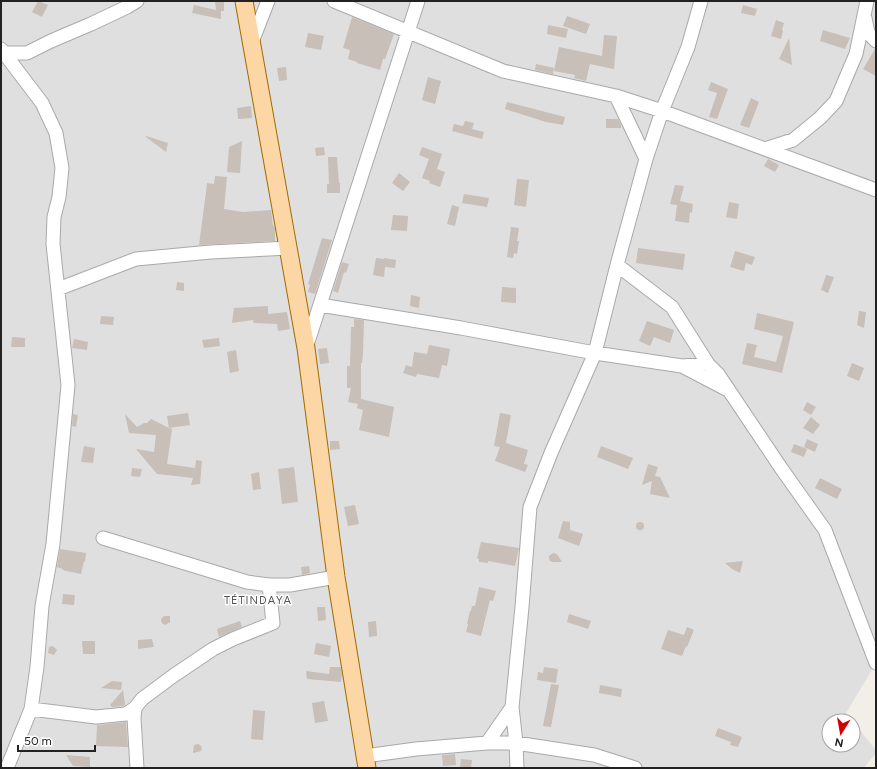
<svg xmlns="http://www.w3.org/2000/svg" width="877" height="769" viewBox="0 0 877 769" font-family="Figtree,sans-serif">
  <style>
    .residential { fill: #e0dfdf }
    .building { fill: #c7bfb8 }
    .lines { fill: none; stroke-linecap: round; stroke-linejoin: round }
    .minor-casing { stroke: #a9a9a9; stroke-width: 15 }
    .major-casing { stroke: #a06b00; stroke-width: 19 }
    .minor { stroke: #fff; stroke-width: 13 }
    .major { stroke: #fcd6a4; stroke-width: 17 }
    .labels { text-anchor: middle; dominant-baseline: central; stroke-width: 3; stroke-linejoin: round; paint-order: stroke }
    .neighbourhood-label { font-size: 11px; letter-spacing: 1px; fill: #555; stroke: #fff }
  </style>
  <rect width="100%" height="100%" fill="#f2efe9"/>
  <path class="residential" d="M1,1h875v662l-30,50 6,8h-23v24h24v-23l23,28v3l-12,15h-863z"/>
  <path class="building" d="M38,1l10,4 -6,12 -10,-5z
    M215,1h9v10h-3v8l-29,-6 2,-8 22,5z
    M743,5l14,4 -2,7 -14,-3z
    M567,16l23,8 -4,10 -23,-8z
    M352,17l42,17 -9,25h-2l-3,11 -23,-7v-1l-9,-3 2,-9 -7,-2z
    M776,20l8,3 -2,7 1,1 -2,8 -10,-3z
    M548,25l20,4 -2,9 -19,-4z
    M823,30l27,8 -5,11 -25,-8z
    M308,33l16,3 -3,14 -16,-3z
    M604,35l13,1 -3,33 -24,-5 -4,17 -12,-3 1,-3 -21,-4 5,-24 43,9z
    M789,38l3,27 -13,-6z
    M875,49h1v27l-13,-7z
    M536,64l18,4 -1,6 -18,-4z
    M286,67l1,13 -8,1 -2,-13z
    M428,77l13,4 -6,23 -13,-4z
    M711,82l17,7 -11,30 -8,-2 8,-24 -9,-3z
    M751,98l8,4 -10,26 -9,-3z
    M507,102l58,15 -2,8 -17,-3 -41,-13z
    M251,106l1,12 -14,1 -1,-11z
    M606,119h12l3,6v3h-15z
    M465,121l9,2 -2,6 12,3 -2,7 -30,-8 2,-7 9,2z
    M146,136l22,7 -2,9 -20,-15z
    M242,141l-2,32 -13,-1 2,-25z
    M324,147l1,8 -9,1 -1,-8z
    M422,147l20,7 -5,15 8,3 -5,15 -11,-4 1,-2 -8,-3 7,-19 -10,-4z
    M328,157h9l2,26h1v10h-13v-9h2z
    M768,159l11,6 -4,7 -11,-6z
    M399,173l11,9 -7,9 -11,-8z
    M215,176l12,1 -3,32 19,3 28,-2 2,16h1l1,3v12l-76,4 7,-53 1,-9 7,1z
    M517,179l12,1 -3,27 -12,-2z
    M675,185l9,1 -4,15 13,3 -1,9 -2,-1 -1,11 -14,-2 2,-16 -7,-1z
    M464,194l25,4 -2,9 -25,-4z
    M729,202l10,2 -2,15 -11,-2z
    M452,205l7,2 -4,19 -8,-2z
    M393,215l15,1 -1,15 -16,-1z
    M511,227l8,1 -2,13h2l-2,13 -3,-1 -1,5 -6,-1z
    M322,238l10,2 -17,54 -7,-2 2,-7 -2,-1z
    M638,248l47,6 -2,16 -47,-7z
    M735,251l20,6 -3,8 -6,-2 -2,8 -14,-4z
    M376,258l8,1v-1l12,2 -1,8 -10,-1 -1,10 -11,-2z
    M342,262l7,2 -3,9 -2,-1 -6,21 -5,-2z
    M826,275l8,2 -6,16 -7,-3z
    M177,282l7,1v8l-8,-1z
    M502,287l14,1v15l-15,-1z
    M411,295l9,2 -1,11 -9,-2z
    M268,306v8l19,-2 3,17 -12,2 -1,-7 -23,-1 -1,-3 -21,3 2,-15z
    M859,311l7,1 -2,16 -7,-3z
    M757,313l37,9 -12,51 -40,-9 5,-21 10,2 -3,12 22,5 7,-26 -29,-7z
    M101,316l13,1 -1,8 -13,-1z
    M354,319l10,1 -1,34 -1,9h-1v36l33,8 -5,30 -30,-7 4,-20 -6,-2 1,-4 -10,-2 3,-14h-4v-22h3l1,-39h3z
    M647,321l27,9 -4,13 -16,-6 -4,9 -11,-5z
    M12,337l13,1v9h-14z
    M219,338l1,8 -16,2 -2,-8z
    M74,339l14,3 -1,8 -15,-2z
    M429,345l21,4 -3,17 -5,-1 -3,13 -22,-4 -1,3 -13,-4 3,-8 6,2 2,-15 13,2z
    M327,348l2,15 -9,1 -2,-15z
    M236,350l3,21 -9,2 -3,-21z
    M852,363l12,5 -5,13 -12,-5z
    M807,402l9,5 -5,8 -8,-5z
    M188,413l2,12 -21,3 3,1 -5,35 28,4 1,-8 6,1 -2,23 -9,1 2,-7 -36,-4 -21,-25 18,3 2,-17 -27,-2 -4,-19 12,13 7,-4h3l4,-4 18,9 -2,-12z
    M500,413l11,2 -5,28 22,7 -4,14 4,1 -3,7 -30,-11 5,-14 -6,-1z
    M73,414l5,1 -2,12 -4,-1z
    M811,417l9,8 -7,9 -10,-6z
    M807,439l11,5 -3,8 -11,-5z
    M330,441h9l1,8 -10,1z
    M794,444l13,5 -3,8 -13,-5z
    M84,446l11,2 -2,15 -12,-1z
    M601,446l32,12 -5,11 -31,-12z
    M648,464l10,3 -3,9 5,1 10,21 -20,-4 2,-13 -10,4z
    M294,467l4,35 -16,2 -4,-35z
    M132,468l10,1 -2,8 -9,-1z
    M259,472l2,17 -8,1 -2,-16z
    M820,478l22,11 -5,10 -22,-11z
    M355,505l4,19 -11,2 -4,-19z
    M563,521l7,1v8l13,4 -4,12 -21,-8z
    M636 526a4 4 0 1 1 8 0a4 4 0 1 1-8 0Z
    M481,542l38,6 -4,18 -27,-5v2l-9,-1v-3l-2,-1z
    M60,549l26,4 -1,9 -1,-1 -3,13 -19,-4 1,-1 -6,-2z
    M553,553l4,1 5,8h-9l-3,-1 -1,-3v-2z
    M743,561l-3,12 -8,-4 -7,-6z
    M309,566l1,7 -8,2 -1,-8z
    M479,587l17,4 -3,10 -3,-1 -9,36 -15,-4 2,-8h-1l3,-13h1l1,-5h3z
    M63,594l12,1 -1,10 -12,-1z
    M317,607h8l1,13 -8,1z
    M569,614l22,7 -3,8 -21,-7z
    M164,616h6v6l-5,3 -3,-2 -1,-2v-2z
    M240,621l2,6 -23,10 -2,-8z
    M376,621l1,15 -8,1 -1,-15z
    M687,627l7,3 -7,17 -1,-1 -4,10 -21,-7 7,-19 16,5z
    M152,639l2,8 -16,2v-9z
    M82,641h13v13h-12z
    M316,643l15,3 -2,11 -15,-3z
    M52,646l2,1 3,3 -3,5 -6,-2 1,-6z
    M330,667h11l1,7 -1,8 -34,-3 -1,-8 23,3z
    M544,667l14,2 -2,14 -19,-3 1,-8 5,1z
    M112,681l10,1 -1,8 -20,-2z
    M551,684l8,1 -8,42 -8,-1z
    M600,685l22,4 -1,8 -22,-4z
    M123,690l2,14 -1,2 -12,1 -2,-2z
    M324,701l4,20 -13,2 -3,-20z
    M253,710l12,1 -2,29 -12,-1z
    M126,722l2,25 -32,-1 1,-21z
    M718,728l24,9 -4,10 -8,-2 1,-3 -16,-6z
    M198,744l2,1 2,2 -1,4 -8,2 1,-8z
    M455,754l1,11 -13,1 -1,-11z
    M66,755l24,2v10l-17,-1z
    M461,759l11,1 -1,8h-11z"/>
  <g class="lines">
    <defs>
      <path id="minor" d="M334,1l169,70 113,25 46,15 214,79
        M865,18l3,15 8,8
        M252,42l16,-41
        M1,49l41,54 14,30 6,35 -3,29 -5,20 -1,27 15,141 -15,159 -11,62 -5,61 -6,42 -24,59
        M4,53h23l24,-12 40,-17 36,-17 10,-6
        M616,96l30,63 -29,106 55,42 36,57 10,10 63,94 44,62 51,133
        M765,149l28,-9 27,-22 16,-17 20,-47 11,-53
        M646,159l16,-48 26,-64 13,-46
        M58,289l78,-30 75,-7 78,-4
        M320,305l141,23 134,25 87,13
        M306,348l112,-347
        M708,364l-26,2 46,24
        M103,538l144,44 22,3h21l46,-8
        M31,709l65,8 30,-3 9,-6
        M487,743l25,-36
        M365,756l51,-7 71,-6h29l78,12 41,13
        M137,768l-3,-50 1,-10 7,-9 31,-23 40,-27 20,-10 40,-16 -4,-38
        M517,768l-1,-25 -4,-36 10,-100 8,-100 21,-54 44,-100 22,-88"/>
      <path id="major" d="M244,1l62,347 30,229 31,191"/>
    </defs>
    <use href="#minor" class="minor-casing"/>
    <use href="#major" class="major-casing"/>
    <use href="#minor" class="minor"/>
    <use href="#major" class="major"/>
  </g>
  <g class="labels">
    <g class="neighbourhood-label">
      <text x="258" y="600">TÉTINDAYA</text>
    </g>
  </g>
  <rect width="877" height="769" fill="none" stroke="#222222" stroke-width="4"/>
  <g transform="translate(841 733) rotate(191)"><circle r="19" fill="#ffffff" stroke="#a7a7a7"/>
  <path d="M0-3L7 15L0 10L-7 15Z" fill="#d40000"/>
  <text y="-6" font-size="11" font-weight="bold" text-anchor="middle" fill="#222222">N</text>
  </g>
  <path d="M18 745v6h77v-6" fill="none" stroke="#222222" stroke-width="2"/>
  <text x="24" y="745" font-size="12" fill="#222222" stroke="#ffffff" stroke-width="3" paint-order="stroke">50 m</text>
</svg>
